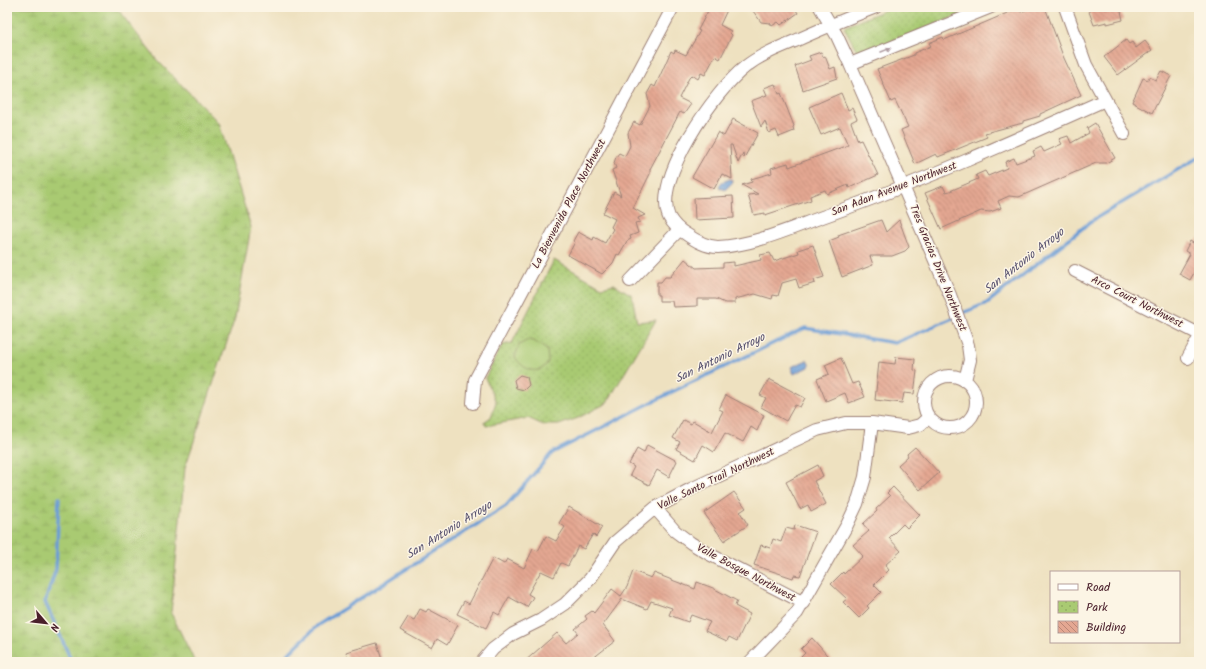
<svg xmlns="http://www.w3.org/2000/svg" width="1206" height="669" viewBox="0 0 1206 669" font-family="Kalam,sans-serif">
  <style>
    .wetland { fill: url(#wetland-marsh); stroke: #7a744e }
    .park { fill: url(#park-dots); stroke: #7a744e }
    .pitch { fill: #a9ca72; stroke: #7a744e }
    .water { fill: #6b9cd5; stroke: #5a5e80 }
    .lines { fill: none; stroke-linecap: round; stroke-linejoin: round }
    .stream { stroke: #6b9cd5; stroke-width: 3.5 }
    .building { fill: url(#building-back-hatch) }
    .minor-casing { stroke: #9c8076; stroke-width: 14 }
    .minor { stroke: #fff; stroke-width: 12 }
    .oneway { fill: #ae9aa0 }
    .labels { text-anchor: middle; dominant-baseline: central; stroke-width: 3; stroke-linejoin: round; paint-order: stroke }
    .street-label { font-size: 11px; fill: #4a1f2b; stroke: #fcf5e5 }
    .water-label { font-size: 12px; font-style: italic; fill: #57516f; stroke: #fcf5e5 }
  </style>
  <defs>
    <pattern id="wetland-marsh" width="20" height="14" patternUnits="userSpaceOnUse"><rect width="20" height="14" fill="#a9ca72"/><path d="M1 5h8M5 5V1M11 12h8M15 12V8" fill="none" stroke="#93ad63"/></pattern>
    <pattern id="park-dots" width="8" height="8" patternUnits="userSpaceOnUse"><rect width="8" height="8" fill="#a9ca72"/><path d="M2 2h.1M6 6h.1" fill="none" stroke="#93ad63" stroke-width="1.8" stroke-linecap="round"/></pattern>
    <pattern id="building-back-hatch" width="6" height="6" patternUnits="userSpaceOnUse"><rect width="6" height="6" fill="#e4a792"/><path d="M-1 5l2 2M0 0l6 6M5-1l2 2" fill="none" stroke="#bb8777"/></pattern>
  </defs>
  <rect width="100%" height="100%" fill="#fcf5e5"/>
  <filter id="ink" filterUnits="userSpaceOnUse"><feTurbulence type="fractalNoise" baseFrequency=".025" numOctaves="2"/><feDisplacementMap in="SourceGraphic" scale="8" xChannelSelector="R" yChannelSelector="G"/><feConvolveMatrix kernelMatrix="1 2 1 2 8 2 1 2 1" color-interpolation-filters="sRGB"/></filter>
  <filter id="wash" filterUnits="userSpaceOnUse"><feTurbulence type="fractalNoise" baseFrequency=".012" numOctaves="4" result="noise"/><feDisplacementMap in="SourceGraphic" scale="16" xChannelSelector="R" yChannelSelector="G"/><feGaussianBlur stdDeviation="0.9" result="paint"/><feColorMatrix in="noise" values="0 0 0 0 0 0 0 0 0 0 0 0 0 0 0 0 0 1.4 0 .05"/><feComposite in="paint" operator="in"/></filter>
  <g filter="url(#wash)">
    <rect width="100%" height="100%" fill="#eee1c0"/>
    <path class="wetland" d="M7,7h109l41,53 62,63 32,104 -16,91 -50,150 -14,145 24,49h-188z"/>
    <path class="park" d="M892,7h87l-120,48 -15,-28z
      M554,260l48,27 12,-3 18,11 5,27 19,-2 -49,83 -29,15 -19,7h-16l-15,-7 -42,8 -2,-4 7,-5 5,-15 -11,-24 17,-33 10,-2z"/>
    <path class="pitch" d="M528,340l6,1 13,9 1,12c-9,15 -25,8 -33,-5l4,-12z"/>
    <path class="water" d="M730,179l3,3 -8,8 -5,-2 -1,-2 3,-4z
      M807,360l3,6 -16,8 -3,-7z"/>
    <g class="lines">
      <path class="stream" d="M960,314l27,-11 106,-83 106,-63
        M59,498l-3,71 -11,33 27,60
        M280,662l38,-37 188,-119 46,-53 120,-61 133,-64 90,15 60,-26"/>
    </g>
    <g id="blocks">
      <path class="building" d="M710,7h10l7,3 -7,15 11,6 -1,2 2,2 -12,24 -5,-3 -10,19 -4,-2 -3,6 -6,-4 -3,3 -10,20 12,6 -7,10 -4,-2 -30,57v5l-17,34 12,7 -7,3 2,4 -5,1 3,10 -8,3 1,3 -4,2 -8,14 -2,-1 -4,9 -11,11 -34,-19 7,-13 -2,-1 5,-9 15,8 1,-3 11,6 8,-14 -2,-2 4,-8 -12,-6 11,-21 7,4 -9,-26 4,-2 -2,-5 2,-6 3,-4 6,3 5,-10 -2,-13 6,-11 6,3 10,-19 -3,-12 5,-9 3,2 16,-36 3,2 1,-3 11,5 14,-24 -2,-1z
        M758,7h36l4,6 -17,12 -3,-3 -6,4 -2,-3 -9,-1 -8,-11z
        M1033,7h12l18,49 18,39 -41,19v2l-17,5v2l-38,10 2,4 -49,20 -2,-3 -21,10 -14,-34 7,-3 -13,-27 -4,2 -14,-33 37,-14v-2l17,-7 -2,-3 14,-6 1,3 75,-32 2,4z
        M1095,7h25l3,13 -16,4v-2l-13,3 -6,-16z
        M1126,40l3,4 3,-2 4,6 9,-7 7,9 -34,25 -14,-18z
        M821,52l2,5 2,-1 5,13 5,-2 2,11 -34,12 -8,-24 16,-6 -2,-4z
        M1161,71l10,5 -19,37 -20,-11 11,-24 5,2 1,-3 7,3z
        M775,84l4,10 2,-1 13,33 -1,1 1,4 -15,6 -3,-7 -7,3 -4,-12 -4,6 -10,-26 16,-6 -3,-7z
        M841,93l7,17 4,-2 5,11 -6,3 7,19 3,-1 17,35 -29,13 -1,-3 -21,9 -2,-4 -15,6 1,4 -46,15v-2l-11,2 -6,-20 10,-1 -16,-9 10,-3 -1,-3 21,-6 -1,-5 17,-5 1,4 59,-22 -8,-18 -19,8 -12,-28z
        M733,119l25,14 -14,25 -1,-5 -5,10 -6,-18h-2l2,34 -10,-5 -8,15 -22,-12 26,-45 6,4z
        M1095,123l20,35 -9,5h-10l-77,34 -10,-1 -11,5 3,7 -11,4 -9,-1 -40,18 -16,-36 18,-7 3,6 4,-1 28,-12 -2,-4 9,-4 3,5 19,-8 -2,-6 9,-4 2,5 19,-7 -2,-5 8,-4 3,5 18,-8 -3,-5 9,-3 3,7 18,-10 -2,-5z
        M733,196l1,22 -39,2 -1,-22z
        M881,220l5,12 13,-12 10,27 -4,4 -13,5h-22l3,9 -31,12 -13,-36 10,-4 -1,-2z
        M1199,237v36l-4,-2 -5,9 -11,-6 11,-20 -5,-3 5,-10 5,3z
        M813,245l11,32 -10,3 1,3 -16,5 -3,-9 -14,4 -4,13 -5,-1 -1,4 -17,-5 -20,5v4h-10l-9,-4h-19v7l-24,1 -1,-6h-13v-6h-2v-13h4l4,-5h5l15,-18 11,9 27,-1v-4l11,-1v4l27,-6 -1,-5 10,-2 4,8 25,-8 -1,-3z
        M896,357l19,2 -1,11 3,1 -3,23 -10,-1 -2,10 -27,-3 4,-38 16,2z
        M841,358l11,26 6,-2 7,15 -16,6 -4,-10 -19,8 -9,-22 12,-5 -4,-9z
        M520,375l7,2 2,8 -5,5 -8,-2 -2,-8z
        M769,379l36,19 -5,9 -5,-2 -9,16 -25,-14 5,-9 -6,-3z
        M726,395l38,20 -7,16 -6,-4 -8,15 -18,-9 -11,19 -11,-7 -8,15 -19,-11 4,-7 -7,-4 10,-18 8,4 2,-3 19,11 11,-21 -4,-2z
        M647,445l30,16 -8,16 -12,-7 -8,15 -19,-10 4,-8 -5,-3 8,-15 7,4z
        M915,447l24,26 -19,17 -22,-25 10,-9 -1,-2z
        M818,465l5,11 -9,5 12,23 -15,8 -3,-7 -8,4 -14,-27z
        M893,487l27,28 -13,13 -4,-4 -14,14 12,13 -16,14 4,5 -15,15 7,7 -14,14 2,2 -10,10 -16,-16 4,-3 -16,-15 12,-12 1,2 19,-18 -10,-11 16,-14 -6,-7 14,-13 -1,-2 14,-13 -3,-3z
        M734,492l12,16 -6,4 8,13 -24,16 -20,-28z
        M569,507l33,20 -6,10 -3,-3 -9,15 -6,-3 -10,20 -7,-3 -7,14 -13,-6 -13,23 5,3 -6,10 -18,-10 -10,18 -5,-3 -8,16 -29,-14 7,-13 5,3 24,-46 11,6 3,-5 17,9 9,-19 5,2 8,-15 10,5 9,-14 -6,-4z
        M795,525l21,7 -16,44 -6,-1 -1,3 -39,-13 7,-20 9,3 3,-9 8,3 5,-14 8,2z
        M633,571l18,7 3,-5 41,16 2,-7 16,6 24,13 -2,5 15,8 -13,27 -8,-4 -2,4 -22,-10 5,-9 -19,-7 -3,7 -19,-7 3,-7 -21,-7 -4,8 -25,-10 -19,26 12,16 -27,21h-64l33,-29 9,10 12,-10 -3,-4 12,-10 -2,-3 7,-5 2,2 18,-24 9,7 6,-9z
        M420,609l6,3 2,-3 30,16 -11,20 -10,-6 -5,9 -32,-18 8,-13 6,3z
        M812,638l21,24h-37l9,-9 -4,-4z
        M377,643l6,19h-34l-3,-10z"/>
    </g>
  </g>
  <g filter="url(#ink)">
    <use href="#blocks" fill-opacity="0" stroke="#9c8076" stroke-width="1"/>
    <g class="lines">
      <defs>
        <path id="minor" d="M820,7l17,29 13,28 100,231 18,50 2,15 -5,20
          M876,7c-28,11 -55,22 -81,34 -17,7 -35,14 -50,26 -29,23 -93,112 -76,150 4,7 10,13 17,17 10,7 20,13 32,13 37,-2 73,-19 107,-31 95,-34 188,-75 280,-116
          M1065,7l21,58 38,69
          M850,64l141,-57
          M1075,271l124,63
          M630,281l49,-51
          M1188,358l11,-20
          M924 402a26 26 0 1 1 52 0a26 26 0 1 1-52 0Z
          M473,403l2,-23 198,-373
          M655,508l20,23 16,12 18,11 95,49
          M482,662l11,-13 20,-15 28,-14 24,-16 25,-25 25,-37 40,-34 36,-19 126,-59 29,-7h26l36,5 12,-3 9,-8
          M750,662l47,-49 50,-88 10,-21 8,-27 7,-54"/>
      </defs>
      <use href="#minor" class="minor-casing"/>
      <use href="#minor" class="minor"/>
    </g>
    <defs><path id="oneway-solid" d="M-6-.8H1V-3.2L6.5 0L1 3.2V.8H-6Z"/></defs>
    <use class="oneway" href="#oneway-solid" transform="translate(886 50) rotate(-22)"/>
  </g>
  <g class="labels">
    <g class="street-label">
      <text transform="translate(894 189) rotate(-21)">San Adan Avenue Northwest</text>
      <text transform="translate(569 204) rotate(-62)">La Bienvenida Place Northwest</text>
      <text transform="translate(938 268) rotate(68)">Tres Gracias Drive Northwest</text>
      <text transform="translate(1137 302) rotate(27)">Arco Court Northwest</text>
      <text transform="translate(716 479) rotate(-26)">Valle Santo Trail Northwest</text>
      <text transform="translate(746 573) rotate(28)">Valle Bosque Northwest</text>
    </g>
    <g class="water-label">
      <text transform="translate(1024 261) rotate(-38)">San Antonio Arroyo</text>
      <text transform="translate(720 358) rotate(-26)">San Antonio Arroyo</text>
      <text transform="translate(449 530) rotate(-32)">San Antonio Arroyo</text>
    </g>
  </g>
  <rect width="1206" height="669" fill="none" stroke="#fcf5e5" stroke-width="24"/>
  <rect x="1050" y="571" width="130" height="72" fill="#fcf5e5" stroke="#b59f9b"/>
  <rect x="1058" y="584" width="20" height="6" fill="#ffffff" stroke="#b59f9b"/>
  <text x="1086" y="591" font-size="12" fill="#4a1f2b">Road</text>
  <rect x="1058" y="601" width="20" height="12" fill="url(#park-dots)" stroke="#b59f9b"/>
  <text x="1086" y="611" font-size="12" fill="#4a1f2b">Park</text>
  <rect x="1058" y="621" width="20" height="12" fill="url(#building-back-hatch)" stroke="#b59f9b"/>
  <text x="1086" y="631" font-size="12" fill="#4a1f2b">Building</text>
  <g transform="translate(46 623) rotate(118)" stroke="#fcf5e5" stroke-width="3" paint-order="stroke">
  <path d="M0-3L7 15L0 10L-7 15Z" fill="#4a1f2b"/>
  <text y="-6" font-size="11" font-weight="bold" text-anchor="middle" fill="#4a1f2b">N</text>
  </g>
</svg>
